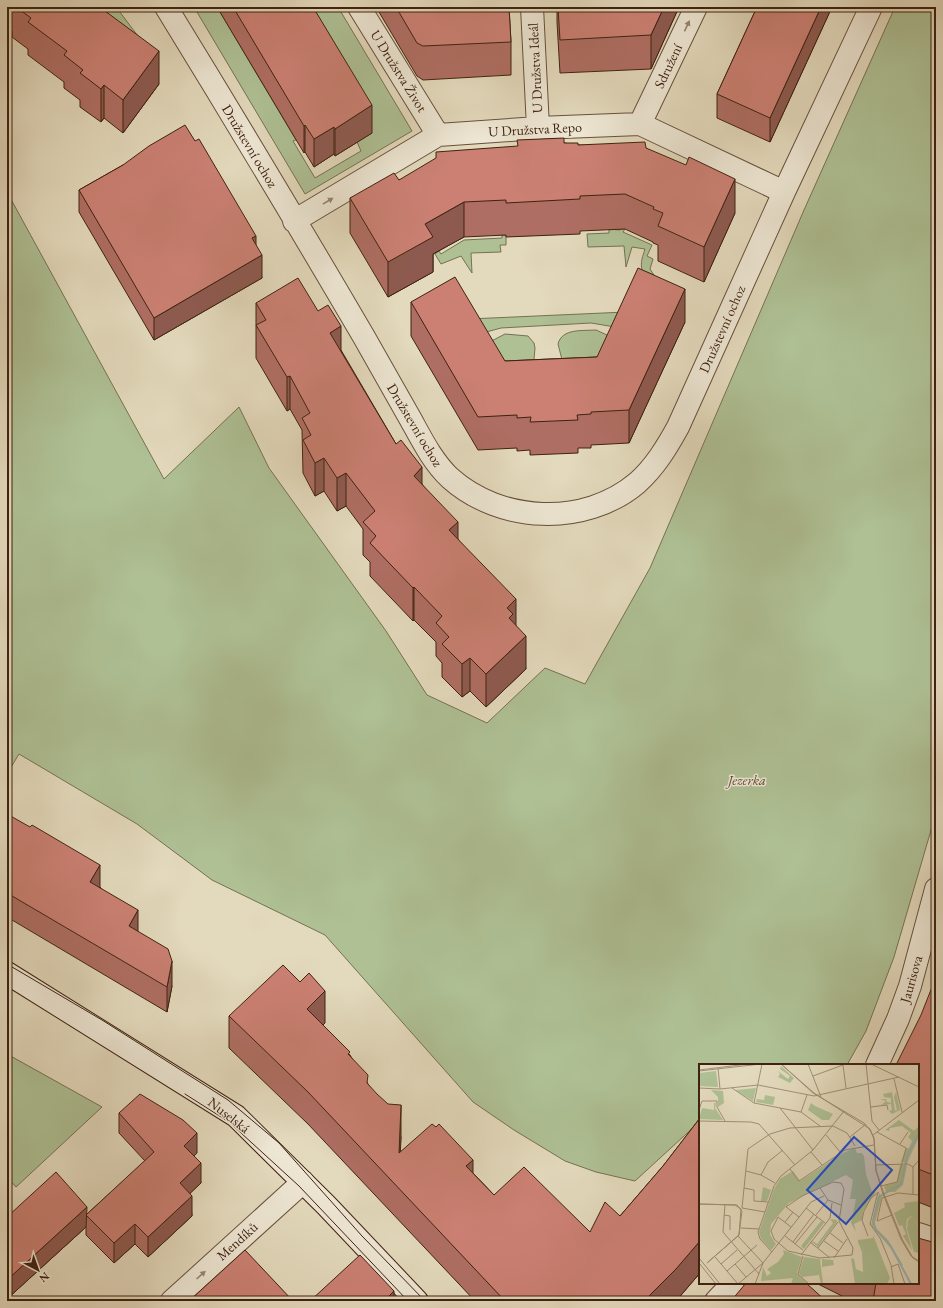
<svg xmlns="http://www.w3.org/2000/svg" width="943" height="1308" viewBox="0 0 943 1308" font-family="'EB Garamond',serif">
  <style>
    .green { fill: #aec094; stroke: #767152 }
    .lines { fill: none; stroke-linecap: round; stroke-linejoin: round }
    .street-casing { stroke: #68503c; stroke-width: 24 }
    .secondary-casing { stroke: #3f2211; stroke-width: 24 }
    .street { stroke: #ede6d3; stroke-width: 22 }
    .secondary { stroke: #ede6d3; stroke-width: 22 }
    .tram { stroke: #3f2211; stroke-width: 1 }
    .wall { fill: #af6e63; stroke: #3f2211 }
    .shaded-wall { fill: #8e5a50; stroke: #3f2211 }
    .building { fill: #cb8073; stroke: #3f2211 }
    .oneway { fill: #968472 }
    .labels { text-anchor: middle; dominant-baseline: central; stroke-width: 3; stroke-linejoin: round; paint-order: stroke }
    .street-label { font-size: 14px; fill: #3f2211; stroke: #ede6d3 }
    .park-label { font-size: 14px; font-style: italic; fill: #5b4a32; stroke: #ede6d3 }
    .inset-river { fill: none; stroke: #9ab7bc; stroke-width: 2 }
    .inset-road { fill: none; stroke: #a19078; stroke-width: 1 }
    .view { fill: #1d4ed8; fill-opacity: 0.15; stroke: #1d4ed8; stroke-width: 2 }
    .inset-edge { fill: none; stroke: #3f2211; stroke-width: 2 }
  </style>
  <rect width="100%" height="100%" fill="#e3d9bc"/>
  <filter id="stains"><feTurbulence type="fractalNoise" baseFrequency=".005" numOctaves="4"/><feColorMatrix values="0 0 0 0 .2 0 0 0 0 .09 0 0 0 0 .02 0 0 0 .5 -.17"/></filter>
  <radialGradient id="worn" r=".72"><stop offset=".6" stop-color="#630" stop-opacity="0"/><stop offset="1" stop-color="#630" stop-opacity=".3"/></radialGradient>
  <path class="green" d="M94,7h22l28,37z
    M194,7h23l79,133 -3,1 22,37 46,-27 -64,-144h41l74,124 -107,63z
    M895,7h41v297c-3,10 -5,17 0,26v483l-42,144 -28,74 -19,34h-147v62l-4,-2 -61,56 -39,-9 -31,-11 -51,-31 -41,-28 -148,-167 -113,-55 -75,-56 -118,-70 -12,20v-582l157,287 75,-72 30,61 117,163 41,64 60,28 58,-55 40,16 65,-116 154,-358z
    M609,229l11,1 1,-1h4l-2,3 29,13 -5,11 6,3 -3,10 4,6 -12,-5c-2,-8 1,-14 3,-21l-13,-2 -6,20 -2,-21 -36,1 -1,-13 22,-1z
    M502,235h4v10h-6l1,7 -30,1 1,20 -11,-17 -20,8 -6,-10 4,-3 2,3 23,-14 38,-2z
    M626,312l-11,15 -24,-4 -90,5 -22,6 -10,-15z
    M596,330l24,11 -50,50 -12,-47c4,-16 25,-13 38,-14z
    M505,334l23,2 6,7 1,5 -4,45 -53,-45z
    M7,1054l95,53 -86,80 -9,-10z"/>
  <g class="lines">
    <defs>
      <path id="street" d="M166,7c67,109 133,219 198,330 15,27 31,55 47,83 11,20 22,42 39,58 50,45 135,49 187,5 18,-16 30,-36 41,-56l106,-235 87,-185
        M359,7l79,128
        M532,7l6,121
        M640,124l56,-117
        M294,221l144,-86 100,-7 102,-4 144,68
        M877,1065l21,-46 12,-33 26,-97
        M918,1234l18,6
        M172,1301l131,-119
        M716,1301l17,-18"/>
      <path id="secondary" d="M7,973l229,143 90,89 91,96"/>
    </defs>
    <use href="#street" class="street-casing"/>
    <use href="#secondary" class="secondary-casing"/>
    <use href="#street" class="street"/>
    <use href="#secondary" class="secondary"/>
    <path class="tram" d="M7,964l95,56 126,80 51,43 83,93 63,65
      M185,1094l44,28 70,64 109,115"/>
  </g>
  <path class="wall" d="M7,7h100v5l52,72 -36,49 -19,-15 -3,4 -21,-15v-7l-16,-12v-6l-36,-27v-6l-16,-12v-6l-5,-3z
    M217,7h96l59,126 -37,23 -1,-2 -20,13 -9,-15 -1,1z
    M376,7h133l2,35v33l-88,5 -6,-4z
    M557,7h122l-28,62 -91,4 -3,-51z
    M757,7h75l-62,135 -53,-24v-24z
    M564,143l14,2 68,3 89,65 -31,69 -46,-21v-16l-5,-2v-1l-28,-13 -45,2v3l-74,3v-2l-42,2 -31,17v18l-45,25 -38,-64v-35l49,-18z
    M123,165l133,81 6,32 -108,62 -75,-128v-22z
    M411,302l94,59 92,-4 88,-35 -56,121 -38,2v3h-13v5l-48,2v-5l-13,1v-3l-39,2 -67,-114z
    M256,303l85,47 55,94 62,95 58,87 10,43 -40,38 -16,-16 -8,6 -20,-20v-14l-6,-7v-14l-22,-22 -1,1 -43,-45v-14l-7,-7v-26l-17,-23 -9,5 -13,-20 -9,5 -12,-23 -1,-43 -12,-21 -3,2 -31,-53z
    M7,814l93,73 38,44 34,55 -5,26 -160,-95z
    M936,977v232l-18,-7v-137z
    M229,1016l96,7 -2,2 27,30 51,82 -1,14 73,22 21,22 96,37 30,-16 43,-50 37,-48v155l-24,28h-201l-167,-177 -79,-76z
    M119,1113l78,40 -3,3 7,27 -11,10 2,23 -44,41 -13,-13 -21,19 -28,-28v-8l-79,72v-82l80,-3 58,-53 -26,-28z
    M816,1283h102l18,18h-84z"/>
  <path class="shaded-wall" d="M102,7h5v26l-6,-25z
    M664,7h15l-28,62v-34z
    M821,7h11l-62,135v-24z
    M159,51v33l-36,49v-33z
    M104,85v33l-3,4v-33z
    M372,105v28l-37,23v-27z
    M305,125v27l-1,1v-27z
    M334,127v27l-20,13v-28z
    M735,179v34l-31,69v-35z
    M464,202v35l-31,17v18l-45,25v-35l37,-38z
    M256,236v22l-4,-20z
    M262,255v23l-108,62v-22z
    M685,289v33l-56,121v-33z
    M341,326v34l-11,-27z
    M290,376v33l-3,2v-34z
    M324,458v33l-9,5v-33z
    M422,467v33l-8,-24z
    M346,473v33l-9,5v-33z
    M458,522v33l-9,-25z
    M414,587v33l-1,1v-33z
    M516,599v33l-3,15 -6,-39z
    M526,636v33l-40,38v-33z
    M470,658v33l-8,6v-33z
    M100,865v25l-10,-8z
    M138,910v24l-9,-8z
    M172,961v25l-5,26v-25z
    M325,991v32l-18,18v-32z
    M401,1105v32l-2,48v-32z
    M197,1133v20l-13,13v-20z
    M473,1160v32l-7,-26z
    M201,1163v20l-21,20v-20z
    M192,1196v20l-44,41v-20z
    M87,1207l-1,20 -79,72v-19z
    M135,1224v20l-21,19v-20z
    M700,1241v32l-24,28h-32z
    M394,1291v10h-10z"/>
  <path class="building" d="M16,7h86l-1,1 58,43 -36,49 -19,-15 -3,4 -21,-16 3,-3 -19,-15 3,-4 -39,-29 3,-4z
    M233,7h80l59,98 -37,24 -1,-2 -20,12 -9,-14 -1,1z
    M396,7h113l2,35 -88,4 -6,-3z
    M558,7h106l-13,28 -91,5z
    M757,7h64l-51,111 -53,-24z
    M185,125l10,16 4,-2 57,97 -4,2 10,17 -108,63 -75,-128 44,-25 26,-19z
    M564,138v5h14v2l67,-3 1,6 40,17 3,-8 46,22 -31,68 -46,-21 5,-13 -10,-4 1,-2 -29,-13 -45,2v3l-74,4v-3l-42,2 -39,22 8,13 -45,25 -38,-64 44,-25 5,7 37,-22v-6l82,-6 -1,-6z
    M638,268l47,21 -56,121 -38,2v2l-14,1 1,5 -48,2 1,-5 -14,1v-3l-39,2 -67,-115 44,-25 50,84 92,-4z
    M298,278l20,33 10,-6 13,21 -11,7 66,111 5,-4 21,27 -8,9 44,46 -9,8 67,69 -9,9 6,6 -4,4 17,18 -40,38 -16,-16 -8,6 -20,-20 7,-7 -13,-14 6,-7 -28,-29 -1,1 -43,-45 6,-7 -13,-14 12,-11 -29,-38 -9,5 -13,-20 -9,5 -12,-23 8,-5 -9,-17 8,-5 -20,-37 -3,1 -31,-52 10,-5 -10,-17z
    M7,814l23,13 2,-2 68,40 -10,17 48,28 -9,16 39,23 4,12 -5,26 -160,-94z
    M283,965l17,17 9,-9 16,18 -18,18 43,43 -2,2 20,21 -1,8 10,11 11,10 13,1 -2,48 33,-29 4,3 3,-3 34,36 -7,6 28,29 30,-28 66,65 15,-30 15,14 43,-50 37,-48v123l-24,28 -32,32h-139l-197,-209 -79,-76z
    M936,977v199l-18,-7v-104h-22l25,-50z
    M140,1094l43,26 14,13 -13,13 17,17 -21,20 12,13 -44,41 -13,-13 -21,19 -28,-28 68,-63 -35,-39z
    M56,1172l31,35 -80,73v-63z
    M918,1238l18,5v58h-63l3,-18h42z
    M245,1250l48,51h-104z
    M360,1255l34,36 -10,10h-74z
    M746,1283h60l20,18h-95z
    M58,1296l5,5h-11z"/>
  <defs><path id="oneway-solid" d="M-6-.8H1V-3.2L6.5 0L1 3.2V.8H-6Z"/></defs>
  <g class="oneway">
    <use href="#oneway-solid" transform="translate(687 26) rotate(-65)"/>
    <use href="#oneway-solid" transform="translate(328 201) rotate(-31)"/>
    <use href="#oneway-solid" transform="translate(201 1275) rotate(-42)"/>
  </g>
  <g class="labels">
    <g class="street-label">
      <text transform="translate(668 66) rotate(-65)">Sdružení</text>
      <text transform="translate(535 68) rotate(-93)">U Družstva Ideál</text>
      <text transform="translate(399 71) rotate(58)">U Družstva Život</text>
      <text transform="translate(535 129) rotate(-3)">U Družstva Repo</text>
      <text transform="translate(250 146) rotate(59)">Družstevní ochoz</text>
      <text transform="translate(722 329) rotate(-66)">Družstevní ochoz</text>
      <text transform="translate(415 425) rotate(59)">Družstevní ochoz</text>
      <text transform="translate(911 979) rotate(-74)">Jaurisova</text>
      <text transform="translate(229 1115) rotate(38)">Nuselská</text>
      <text transform="translate(237 1241) rotate(-42)">Mendíků</text>
    </g>
    <g class="park-label">
      <text x="747" y="780">Jezerka</text>
    </g>
  </g>
  <g transform="translate(699 1064)">
    <rect width="220" height="220" fill="#e3d9bc"/>
    <path d="M82,2l13,12 -4,5 -12,-6 2,-3 -2,-3 10,8 2,-3 -10,-7zM17,7l2,16 -19,-1v-13zM57,24l-3,13 -18,-11zM12,26l12,1 1,12 -6,4v-10zM193,28l3,19 2,-1 -3,-13 2,-5 4,18 -8,4 -3,-3 3,-1 -1,-6 -10,1 5,-4 -6,-2h6l1,3 4,1v-5l-7,-1 -1,-3zM66,31l10,2 -2,8 -17,-3 1,-3 7,1zM15,39h2l-1,5 8,12 -24,-1 3,-11 12,2zM112,39l4,3 18,8 -4,6h-7l-14,-10zM200,56l15,11 5,-5v11l-12,26 -6,-1 5,-14h3l3,-7 -4,-4 3,-4 -9,-7 -12,2 -1,3 -4,-1zM156,84l2,5h5l2,3 2,18 6,18h4l-13,19 -1,9 -8,4 2,8 -5,-9 5,-24h-6l3,-19 -7,-5 -57,28 -18,21 -1,11 6,9 -5,6 -10,-11 -2,-7 15,-43 6,-10 13,-8 7,10 43,-28zM201,101h7l-4,20 -8,7h-9l-2,-6 13,-4zM64,123l8,3 -4,11h-6zM180,129l3,3 -8,30 14,14 15,25 -2,1 -8,-15 -22,-26zM220,137v27l-5,-11 5,12v24l-5,-1 -7,-23 1,-9 5,-5 -6,4 -1,9 6,22 -9,-14 3,-2 -4,-9 -3,1 -5,-13 11,-6 -1,-4zM131,155l7,1v2l-19,25 -6,-5 3,-3 -2,2 4,3 16,-21zM122,157l3,2 -20,26 -3,-3zM174,171l17,43 -3,6h-32l-4,-26 3,1 2,10 7,3 -1,-20 -4,-10v-2l15,-2zM84,186l19,7 -5,16 11,11h-17l2,-6 -32,3 2,-14 4,9 4,-3 -4,-4 11,-7 6,-8zM105,193l16,2 3,25h-2l-2,-9 -17,2 -3,-4zM123,195l11,1 1,5 -12,2z" fill="#aec094"/>
    <path class="inset-river" d="M212,220l-21,-39 -14,-15 -3,-9 6,-24 22,-13 7,-30 11,-20"/>
    <path class="inset-road" d="M82,0l33,29 56,36 4,10 2,31 8,24 18,45 11,19 6,4M82,0l32,29 51,30 6,7 4,8 2,33 7,23 18,45 10,17 8,5M109,0l13,33M167,0l6,57 7,9M172,0l48,23M144,1l3,23M19,4l2,21M0,6l49,-6M0,7l62,-7M114,12l30,-11M195,15l8,33M0,24l21,1 38,-4 56,11 85,-19M33,24l22,15 47,9 19,14M55,39l8,-39M172,43l16,-2 1,5M81,44l33,42M0,46l3,-9h15v6l8,14M102,48l6,-17M0,57l52,1 8,2 36,41M178,68l29,16 -9,34 -16,4M127,71l15,18M174,71l46,-35M151,73l16,-13M201,80l8,-12M112,88l11,13M176,101l33,-1 5,3M91,105l9,12 46,-31 29,-5M47,107l15,4 14,8M62,111l7,-13 15,-12M45,124l10,2v11l14,1M121,124l8,12 13,5M179,128l-8,32 10,14 11,27 3,19M214,131v-28l6,-7M0,140l36,1 6,4M0,140l38,1 5,6 -3,24 -32,28M26,140l-2,28 36,42M43,144l6,-59 22,-15 20,-6 43,-2 14,7 8,13M43,144l23,4M107,144l19,15M25,151l6,1v14M117,151l12,-15M193,151l-15,6 5,-23 16,-5 21,2M86,158l8,-10M92,163l-13,-10 -7,14 3,8 14,12 32,7 32,-3 1,-7 -14,-27 5,-32 -3,-6 -8,-1 -31,14 -16,11 13,10M42,164l18,1M131,169l13,10M86,172l18,14M169,172l-6,-16 2,-9 7,-13 8,-6M125,177l14,10M94,178l21,-28M111,178l20,16M96,180l22,-27M119,184l20,-26M73,188l-12,-13 -2,-7 16,-46 7,-10 32,-26 31,-39M102,191l29,-37 2,-15M104,192l-5,18 11,10M16,193l23,27 25,-21 -25,-27M0,194l21,26M135,194l13,-19M0,199l17,21M8,199l32,-28 2,-26M22,200l16,-14M36,200l11,13M192,203l7,-3 7,20M28,207l30,-26M56,220l8,-21 48,-61 13,-6"/>
    <path class="view" d="M155,73l38,33 -46,54 -39,-34z"/>
    <rect width="220" height="220" class="inset-edge"/>
  </g>
  <rect width="943" height="1308" fill="none" stroke="#e3d9bc" stroke-width="24"/>
  <rect x="8" y="8" width="927" height="1292" fill="none" stroke="#3f2211" stroke-width="2"/>
  <rect x="12" y="12" width="919" height="1284" fill="none" stroke="#3f2211"/>
  <g transform="translate(38 1270) rotate(139)" stroke="#ede6d3" stroke-width="3" paint-order="stroke">
  <path d="M0-3L7 15L0 10L-7 15Z" fill="#3f2211"/>
  <text y="-6" font-size="11" font-weight="bold" text-anchor="middle" fill="#3f2211">N</text>
  </g>
  <rect width="100%" height="100%" filter="url(#stains)"/>
  <rect width="100%" height="100%" fill="url(#worn)"/>
</svg>
